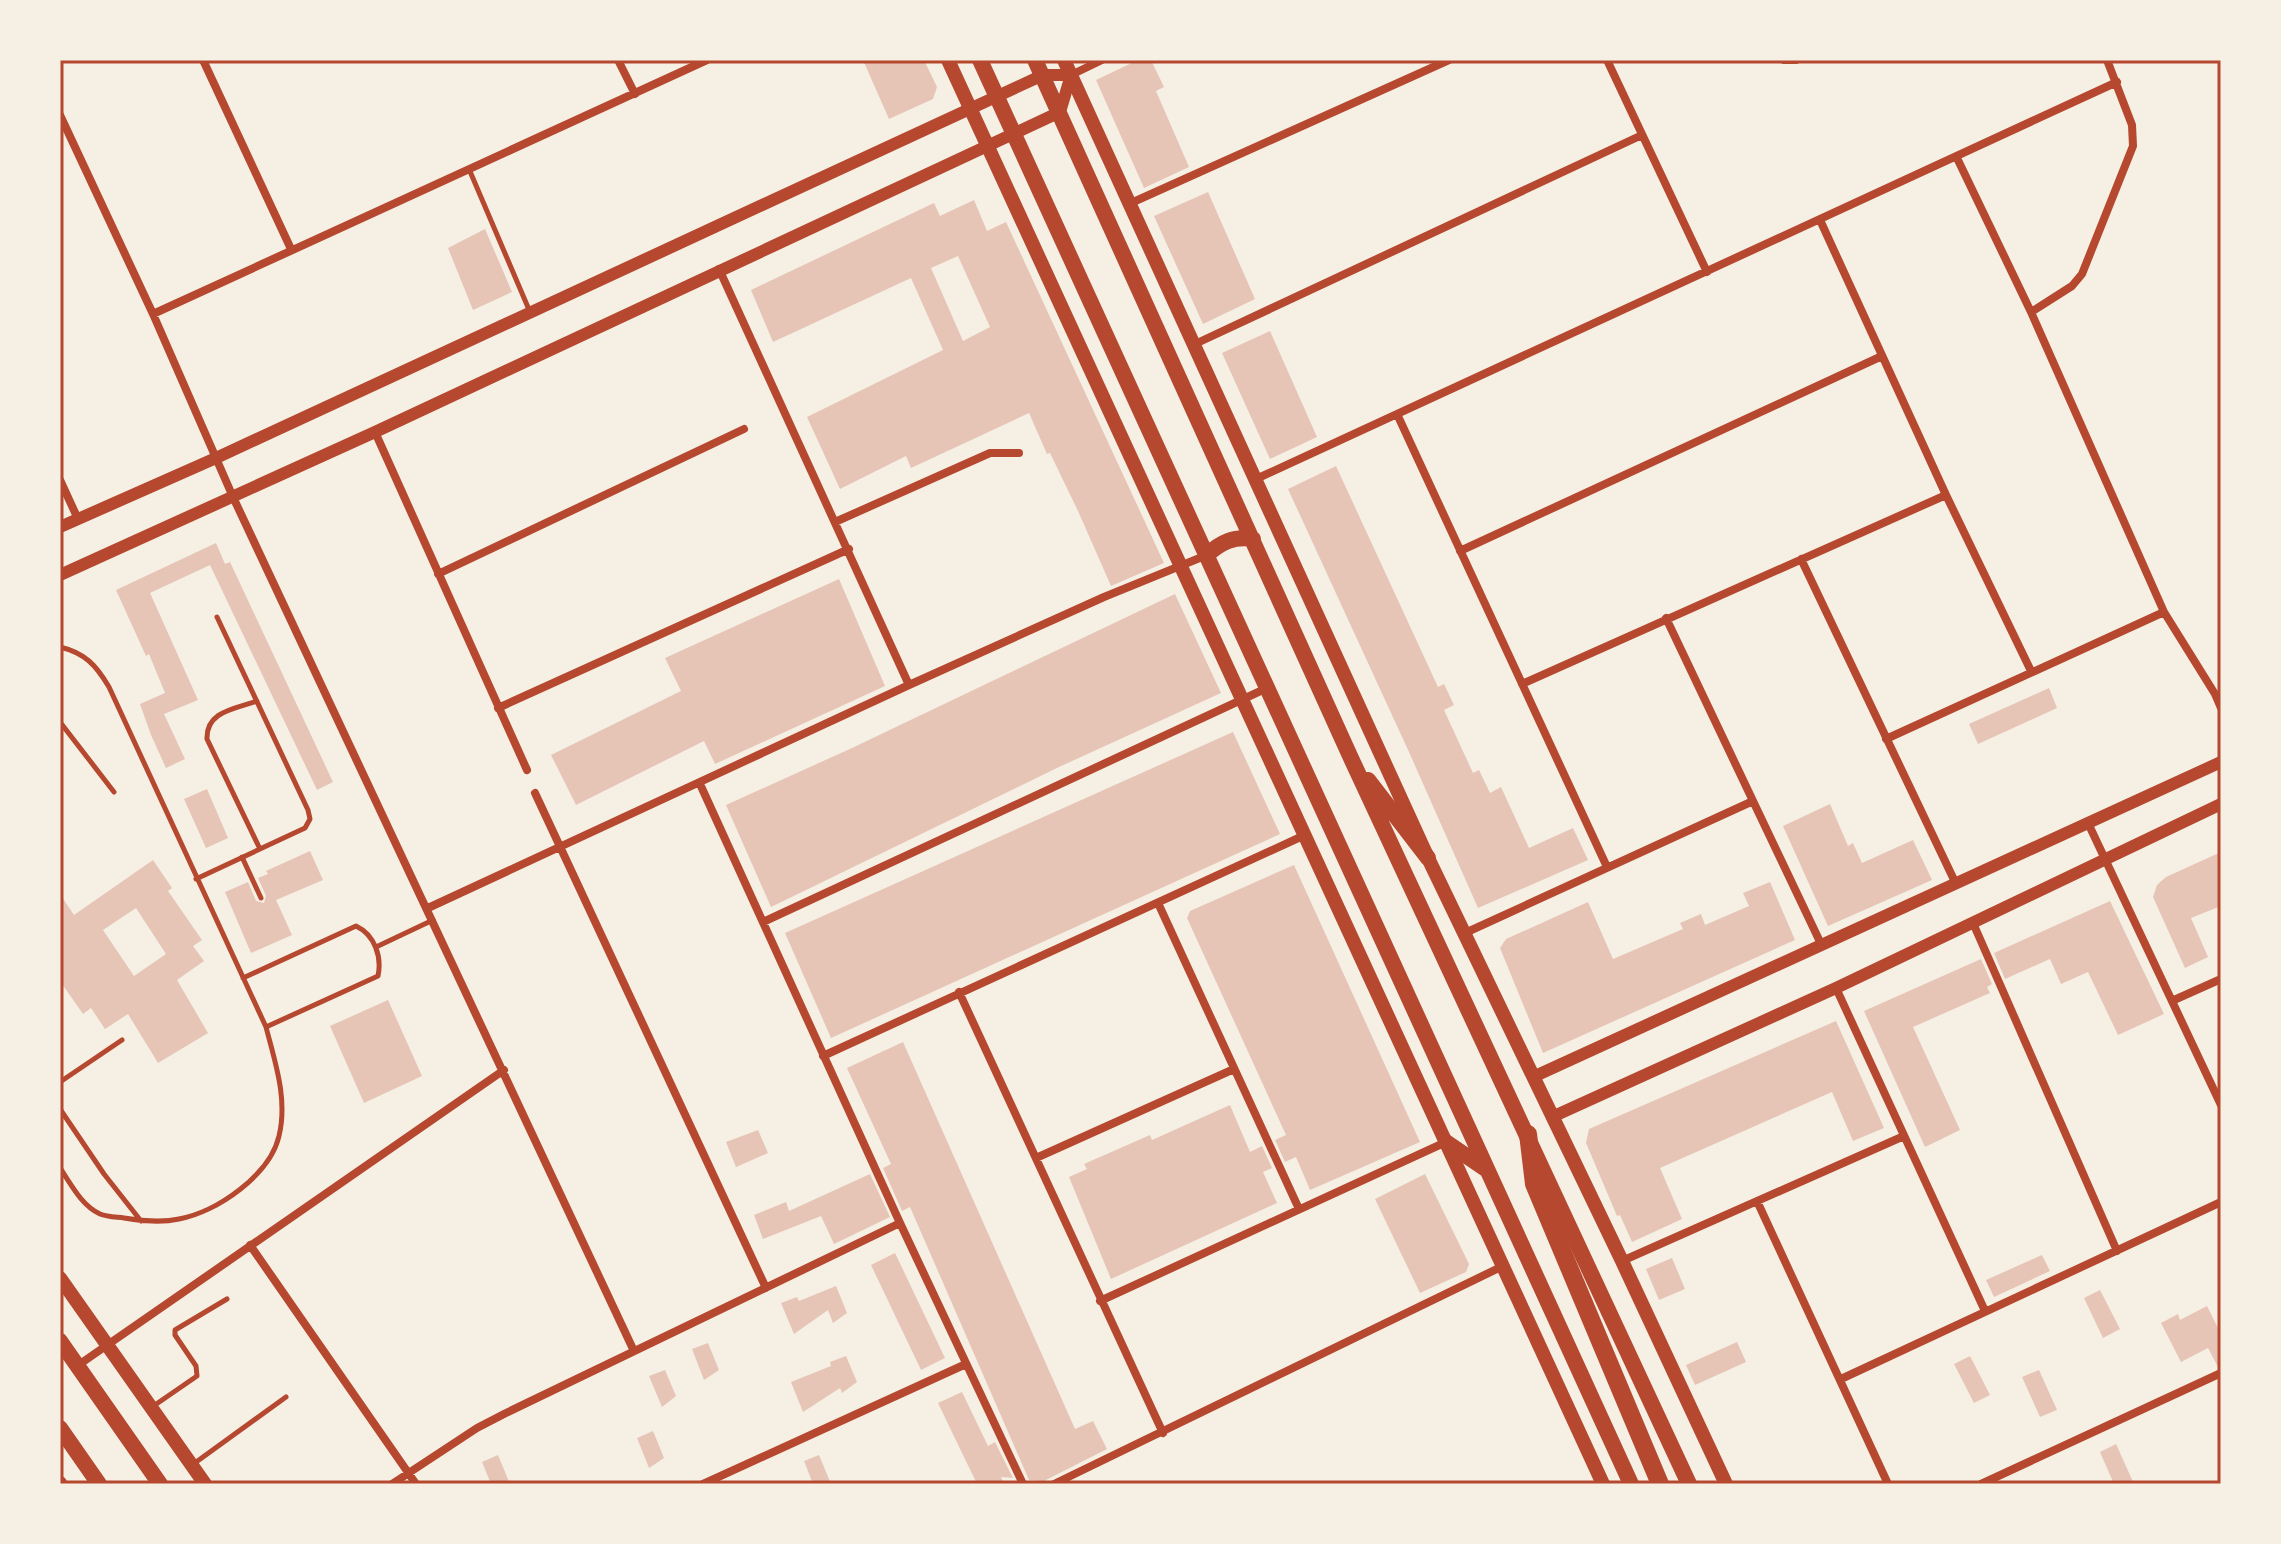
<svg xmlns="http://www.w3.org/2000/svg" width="2281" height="1544" viewBox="0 0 2281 1544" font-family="'Playfair Display',serif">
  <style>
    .building { fill: #e6c5b7; fill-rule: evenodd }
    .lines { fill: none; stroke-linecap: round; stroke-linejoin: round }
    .service { stroke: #b5482f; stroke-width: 5 }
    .minor { stroke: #b5482f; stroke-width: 8 }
    .tertiary { stroke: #b5482f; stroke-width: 12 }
    .secondary { stroke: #b5482f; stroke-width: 14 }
    .primary { stroke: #b5482f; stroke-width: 16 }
    .motorway { stroke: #b5482f; stroke-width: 18 }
    .neatline { fill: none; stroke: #b5482f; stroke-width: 3 }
  </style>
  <rect width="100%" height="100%" fill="#f6efe4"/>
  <path class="building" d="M863,60h61l13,27 -4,12 -44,20z
    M1138,60h13l13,27 -8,4 33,76 -45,21 -48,-108z
    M1208,192l47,107 -52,25 -49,-108z
    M974,200l13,31 19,-9 158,341 -53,23 -33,-75 -28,-58 -3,1 -18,-41 -118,55 -5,-12 -66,33 -33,-72 136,-67 -32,-72 -138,64 -22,-52 183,-87 6,13zM958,256l32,71 -27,14 -32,-73z
    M485,229l27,63 -39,18 -25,-62z
    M1270,331l47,106 -47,22 -48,-106z
    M1336,466l102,221 6,-3 10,21 -10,5 29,63 6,-3 11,23 11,-6 28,61 44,-20 15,32 -110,48 -69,-156 -121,-263z
    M216,543l9,21 5,-2 103,220 -16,8 -107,-225 -60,28 48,107 -34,14 21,45 -19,9 -15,-33 -11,-31 25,-11 -16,-39 -3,2 -30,-66z
    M839,579l46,107 -170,78 -11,-23 -128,64 -25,-50 130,-64 -16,-33z
    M1175,594l46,99 -162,74 -288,140 -45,-102 126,-57z
    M2049,688l8,20 -79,36 -9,-20z
    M1233,732l47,102 -449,204 -46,-105z
    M207,789l21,49 -22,10 -22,-49z
    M1830,804l18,42 5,-3 9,20 51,-23 19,40 -104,46 -45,-100z
    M310,851l13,29 -47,20 16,35 -41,18 -26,-61 23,-10 8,19 8,2 2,-7 -8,-18 10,-4 -2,-3z
    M2221,852v54l-30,12 17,39 -23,11 -32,-71 4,-12 9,-8z
    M153,860l19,28 -4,3 34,49 -9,6 11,15 -27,19 31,53 -50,30 -30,-49 -23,15 -14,-21 -8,6 -23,-33v-87l14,21zM136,908l30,46 -32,22 -31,-46z
    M1294,865l126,277 -110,48 -14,-33 -11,5 -10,-22 11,-5 -99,-217 3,-7z
    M1770,882l25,58 -252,113 -43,-105 6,-9 82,-37 25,57 70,-30 -3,-6 21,-9 4,11 44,-19 -6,-13z
    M2110,901l54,113 -46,21 -30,-63 -27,12 -11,-25 -45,20 -11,-26z
    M1981,959l11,25 -5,3 3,6 -77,34 47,103 -35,17 -61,-136z
    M388,1000l34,76 -58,27 -34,-77z
    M1836,1021l48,107 -31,13 -21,-49 -172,76 22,51 -50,23 -12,-27 -3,1 -31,-73 3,-14z
    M903,1042l172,387 18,-8 14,28 -63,32 -15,-1 -119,-273 -8,4 -19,-43 8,-4 -44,-96z
    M1230,1105l20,47 12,-6 10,22 -9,4 14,31 -166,76 -42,-102 18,-8 -3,-5 66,-29 2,5z
    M758,1130l10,23 -32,14 -10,-25z
    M870,1174l20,43 -56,27 -13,-28 -58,23 -9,-24 32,-13 3,9z
    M1425,1174l44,90 -3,8 -46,21 -45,-94z
    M895,1253l50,105 -24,12 -50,-105z
    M2042,1255l8,16 -56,26 -8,-17z
    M1672,1258l13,31 -26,11 -13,-31z
    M836,1286l11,27 -14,10 -5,-13 -34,24 -13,-31 16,-6 2,4z
    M2100,1290l20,39 -17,9 -19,-40z
    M2207,1306l14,28v32l-3,1 -10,-19 -27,14 -20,-39 17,-9 2,6z
    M1737,1342l9,20 -51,23 -9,-20z
    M708,1343l11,27 -15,10 -12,-31z
    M846,1356l11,26 -15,11 -2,-5 -37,24 -12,-30 40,-16 -1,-4z
    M1970,1356l20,39 -16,8 -20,-39z
    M665,1370l11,26 -14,11 -13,-31z
    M2039,1370l18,40 -17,7 -18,-40z
    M962,1392l26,54 7,-4 18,36 -12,-1 3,7h-27l-39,-81z
    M653,1431l11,27 -15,10 -12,-30z
    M2116,1444l18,40h-20l-14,-32z
    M498,1455l12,29h-19l-9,-22z
    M819,1455l12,29h-18l-9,-23z"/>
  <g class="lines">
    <path class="service" d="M469,169l61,143
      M60,647c25,6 36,18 49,40l157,340c9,35 22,72 13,109 -9,39 -62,76 -100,83 -18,4 -36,2 -55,-1 -8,-1 -17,-1 -24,-4 -19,-9 -29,-30 -40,-46
      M257,701c-22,8 -51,10 -50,38l53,110
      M60,722l54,70
      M242,857l19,41
      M196,879l109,-51 5,-9 -2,-9 -91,-193
      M376,947l57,-27
      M243,978l113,-52c19,9 26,31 22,50l-112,51
      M60,1082l62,-42
      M60,1109l44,65 37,47
      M152,1407l45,-31 -1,-10 -21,-31v-5l52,-31
      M192,1465l94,-68"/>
    <path class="minor" d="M203,60l88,189
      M618,60l17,34
      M1607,60l100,212
      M1784,60h12
      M1071,75l31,-15
      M60,115l93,199 80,183 400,852
      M1957,158l74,154 133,300 51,82 6,14
      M1131,203l318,-143
      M1820,220l126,275 85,176
      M719,269l190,416
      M2031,312l41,-26 10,-12 51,-128 -1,-21 -25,-65
      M153,314l554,-254
      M1195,344l447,-209
      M1397,414l210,453
      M375,432l152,338
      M1256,479l861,-397
      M60,480l18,39
      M835,522l155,-69h29
      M1460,551l422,-195
      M1801,559l155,325
      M438,574l306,-145
      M1666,618l156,328
      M1522,684l424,-189
      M498,708l351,-159
      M1886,739l278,-127
      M700,784l200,439 123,261
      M535,793l231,495
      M2088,823l133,282
      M1158,903l141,306
      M428,908l481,-223 195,-88 103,-42
      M763,922l504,-234
      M1973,923l144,328
      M1465,933l288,-132
      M1836,988l149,323
      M959,992l204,441
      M2174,1000l47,-21
      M823,1056l482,-221
      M1036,1158l198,-89
      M1757,1201l131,283
      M250,1245l166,239
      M1622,1261l282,-125
      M1100,1301l346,-159
      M77,1366l427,-296
      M1841,1379l380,-177
      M392,1484l85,-56 29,-15 394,-190
      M703,1484l263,-120
      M1054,1484l449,-218
      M1981,1484l240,-111"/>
    <path class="tertiary" d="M60,527l156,-69 827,-383h28l-11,37 -685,320 -315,143
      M1533,1077l688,-315
      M1552,1117l284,-129 385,-184"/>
    <path class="secondary" d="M948,60l655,1424
      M1064,60l364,798 194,403 104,223
      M60,1278l145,206
      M60,1483v1"/>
    <path class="primary" d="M980,60l651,1424
      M1035,60l315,696 339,728
      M1207,555c14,-13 27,-19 46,-16
      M1368,780l60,78
      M1446,1142l41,28
      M60,1341l100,143
      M60,1428l39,56"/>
    <path class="motorway" d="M1528,1134l6,50 126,300"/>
  </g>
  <rect width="2281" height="1544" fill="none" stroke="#f6efe4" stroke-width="124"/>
  <rect x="62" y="62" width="2157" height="1420" class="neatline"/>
</svg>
